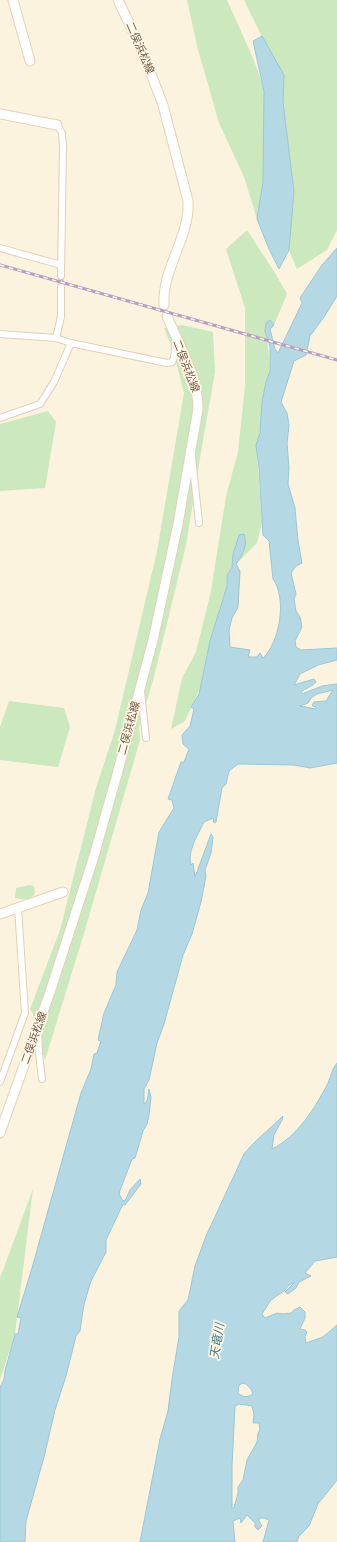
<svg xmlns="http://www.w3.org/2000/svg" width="337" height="1542" viewBox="0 0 337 1542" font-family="Raleway,'Noto Sans JP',sans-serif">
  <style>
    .green { fill: #cbe8be }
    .water { fill: #b4d9e4; stroke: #9ac7d6; fill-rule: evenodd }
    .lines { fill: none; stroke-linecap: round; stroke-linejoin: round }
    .street-tunnel { stroke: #d9cdb8; stroke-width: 6; stroke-dasharray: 6 3; stroke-linecap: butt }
    .street-casing { stroke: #dfcfbb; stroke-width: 8 }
    .secondary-casing { stroke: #e4d1b9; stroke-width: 11 }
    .street { stroke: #fff; stroke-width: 6 }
    .secondary { stroke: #fff; stroke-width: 9 }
    .rail-casing { stroke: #b69ec4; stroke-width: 3 }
    .rail { stroke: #fff7e4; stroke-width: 1.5; stroke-dasharray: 4.5; stroke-linecap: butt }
    .labels { text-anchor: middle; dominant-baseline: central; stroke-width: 3.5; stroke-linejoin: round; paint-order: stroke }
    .street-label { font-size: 11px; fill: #715a47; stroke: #fff7e4 }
    .water-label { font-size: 12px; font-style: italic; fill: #43798c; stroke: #fff7e4 }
  </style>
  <rect width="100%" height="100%" fill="#fcf3de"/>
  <path class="green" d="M187,0h40l26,58 11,30 -1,111 -6,20 -13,-42 -25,-54 -22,-77z
    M244,0h93v230l-10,20 -30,19 -8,-19 5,-58 -11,-91 1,-26 -18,-30z
    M247,230l28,43 12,21 -13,31 -8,-1 4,47 -13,82 5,69 -5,21 -25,25 -24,81 -8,39 -15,33 -14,8 11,-51 14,-26 15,-61 15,-95 12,-44 7,-66v-78l-19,-59z
    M182,325l31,7 2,40 -13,74 -16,99 -32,132 -15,50 1,13 -55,190 -40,130 -9,-29 -3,-17 -3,-5 30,-79 36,-142 19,-58 42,-179 27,-158 -11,-43 -9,-22z
    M48,411l8,11 -11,66 -45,3v-67z
    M9,701l55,7 6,19 -12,40 -58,-7v-33z
    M29,885l5,1 1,7c-6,8 -12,7 -20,5l1,-10z
    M33,1189l-18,145 -15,46v-102z"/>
  <path class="water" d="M262,36l22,39 -1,27 11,90 -5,58 -10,19 -10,-20 -12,-30 6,-37 1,-91 -11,-50z
    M337,248v48l-13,21 -14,19 -4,19 -12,6 -13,41 6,11 2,12 -2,18 2,25 -1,16 7,24 3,33 4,22 -6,3 -5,7 5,21 -2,5 2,12 4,6 2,10 -7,14 1,6 5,3 36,-2v12l-19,5 -18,9 -6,11 20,-6 2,3c-4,5 -11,6 -15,10l1,2 20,-8 15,-2v79l-27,5 -16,-3 -56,-1 -9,7 -3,13 -4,4 -6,34 -2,1 -1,-5 -9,4c-6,13 -17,29 -13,43l2,-2 2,14 16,-43 2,3 -2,16 -6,17 1,6 -5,26 -9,32 -9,21 -19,69 -7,19 -8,37 -5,9v15l3,-3 2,-12 2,8 -2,18 -2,9 -4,7 -8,27 -3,1 -13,34 3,7 3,1 5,-11 10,-11 1,5 -16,21 -2,-1 -17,36v12l-15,29 -7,23 -4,27 -4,5 -10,40 -11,34 -11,47 -18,64 -1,21h-25v-155l4,-8 1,-8 10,-37h3l3,-16 -4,-1 15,-49 49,-175 10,-24 3,-15 3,-1 4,-12 -3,-1 6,-27 12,-28 1,-13 20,-42 4,-20 7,-17 11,-61 15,-24 -2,-8 -4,-1 13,-37h3l5,-13 -6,-5 -1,-9 8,-9 4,-17 -3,-2 8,-13 11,-53 17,-55v-11l5,-7 1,-14 6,-19 5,-1c4,11 -1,20 -8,30l4,7 -2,36 -6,11 -3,12 1,17 20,3 -2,7h9l3,-4 3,5c17,-16 24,-60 10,-79l-4,-38 -6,-6 -4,-68 -3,-22 4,-12 2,-31 4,-20 4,-11v-25l-5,-15 1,-8 4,-3 4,5 -4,4 5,20 3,4 24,-50 -2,-5 22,-33zM333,690l-7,11 -12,1 -2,3 1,1 3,1v2l-16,-3 8,-3 3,-5 6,-4z
    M337,1063v194l-22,4 -10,12 6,3 -12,6 -3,6 -8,6 -3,-2 9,-9 -5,2 -5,6 -13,9 -9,14 3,4 12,-5 6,1 8,-1 3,-3 6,-3 5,5v6l-5,11 5,1 2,2 -2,5 1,6 17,-6 14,-12v155l-19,24 -9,22 -10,10 -2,6h-34l6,-22 -5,-2h-5v3l3,5 -4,4 -3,-3v-4l-8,-8 -6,8 -1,-5 -7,3 2,21h-95l20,-103 8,-28 4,-32 7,-42v-26l9,-11 7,-34 11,-30 38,-82c11,-14 26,-25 39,-38l-1,4 -8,15 -2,14c26,-13 43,-41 56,-66 3,-7 4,-14 9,-20zM243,1383l3,1 5,5 2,5c-7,4 -10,3 -15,-1l1,-8zM239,1404l13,2 2,9 -1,8h6l1,7 -2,3 -1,9 -10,18 -4,20 -5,7v7l-4,13 -2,2v-43l3,-60z"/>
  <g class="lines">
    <path class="street-tunnel" d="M61,276v11"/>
    <defs>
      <path id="street" d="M57,125l5,8 1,13 -2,130
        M0,248l61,17
        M0,334l56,4 15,5 96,20 5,-1 2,-4 2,-19
        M56,338l5,-21v-30
        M0,418l40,-14 14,-22 17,-39
        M192,457l7,66
        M141,692l5,46
        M38,1031l1,23 3,25
        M0,1082l25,-69 -7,-105"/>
      <path id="secondary" d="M13,0l17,61
        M118,0l23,48 22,57 25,96c2,37 -26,67 -24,104
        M0,114l57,11
        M0,914l63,-22
        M0,1133l50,-141 44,-136 22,-78 37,-138 25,-116 20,-115c0,-33 -19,-63 -31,-93"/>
    </defs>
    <use href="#street" class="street-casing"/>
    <use href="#secondary" class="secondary-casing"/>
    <use href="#street" class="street"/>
    <use href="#secondary" class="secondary"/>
    <defs>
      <path id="rail" d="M0,265l337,95"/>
    </defs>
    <use href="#rail" class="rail-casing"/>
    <use href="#rail" class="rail"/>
  </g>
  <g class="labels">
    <g class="street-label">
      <text transform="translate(140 48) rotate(67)">二俣浜松線</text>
      <text transform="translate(186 366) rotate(69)">二俣浜松線</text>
      <text transform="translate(129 728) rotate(-75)">二俣浜松線</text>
      <text transform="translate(34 1038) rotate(-70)">二俣浜松線</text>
    </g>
    <g class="water-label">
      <text transform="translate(217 1341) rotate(-81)">天竜川</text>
    </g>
  </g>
</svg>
